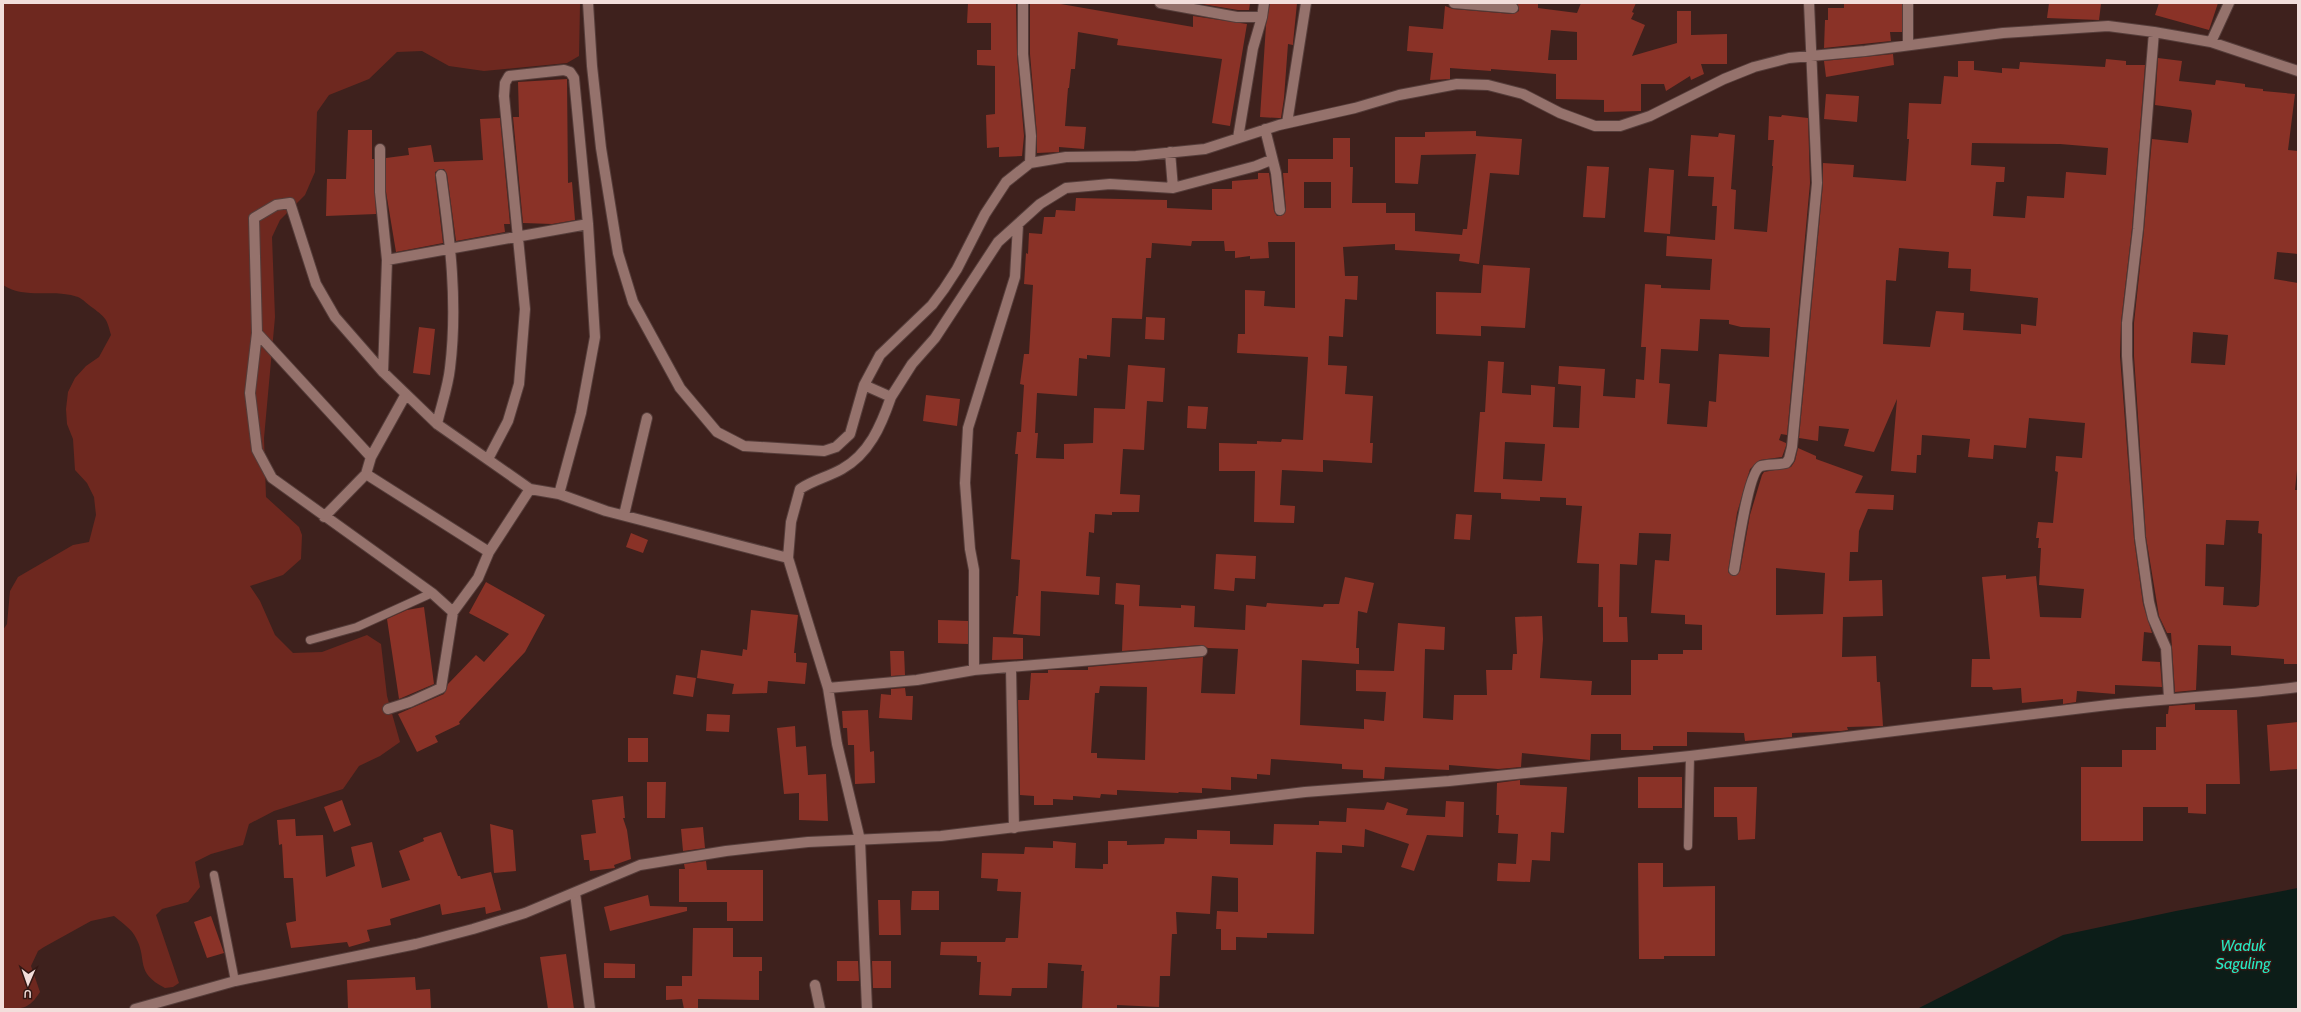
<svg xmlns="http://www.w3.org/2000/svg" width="2301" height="1012" viewBox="0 0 2301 1012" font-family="Cabin,sans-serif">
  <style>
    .green { fill: #6e281f }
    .water { fill: #0c1d18 }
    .building { fill: #8a3227; fill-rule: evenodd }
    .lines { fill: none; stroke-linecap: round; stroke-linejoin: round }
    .service-casing { stroke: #553d3a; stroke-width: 10 }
    .minor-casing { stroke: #553d3a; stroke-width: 12 }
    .tertiary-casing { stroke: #553d3a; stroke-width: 12 }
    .service { stroke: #95726c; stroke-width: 8 }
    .minor { stroke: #95726c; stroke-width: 10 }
    .tertiary { stroke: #95726c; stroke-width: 10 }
    .labels { text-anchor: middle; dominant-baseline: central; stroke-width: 3; stroke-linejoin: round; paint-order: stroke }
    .water-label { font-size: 16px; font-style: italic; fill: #27e8c1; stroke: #331814 }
  </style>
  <rect width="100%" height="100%" fill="#3e211d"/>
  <path class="green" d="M3,3l577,1 -1,52 -12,7 -83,8 -35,-5 -27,-15 -25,1 -28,27 -40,16 -12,17 -2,60 -10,23 -25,25 -8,17 3,80 -11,121 2,59 33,30 3,8 -1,24 -18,16 -33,11 10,15 15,34 18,18 29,-1 45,-17 14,9 6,52 13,46 -20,14 -21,10 -16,23 -69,22 -25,13 -6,21 -32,9 -16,8 5,25 -12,15 -26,7 -6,6 23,68 -6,4 -8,1c-31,-16 -17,-28 -29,-50 -4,-9 -15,-16 -22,-22l-23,5 -47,26 -6,4 -7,15 9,26c-11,17 -17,17 -37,17v-379l4,-6 3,-33 8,-14 55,-32 16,-3 7,-27 -2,-18 -7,-14 -12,-13 -2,-31 -6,-15 -1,-15 2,-17 7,-14 11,-12 13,-9 12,-22c-4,-16 -5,-17 -18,-27 -5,-3 -10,-9 -15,-11 -25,-9 -52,3 -75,-12z"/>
  <path class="water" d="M2298,888v121h-381l146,-74 113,-24z"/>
  <path class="building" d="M968,3h48l1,52 7,81 -2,20 -23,1v-10l-12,1 -1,-33 9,-1v-48l-18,-1v-15h14v-27h-24z
    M1030,3h25l138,24v-11l54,8 -17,102 -18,-3 10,-64 -105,-14 1,-6 -40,-7 -3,37h-4l-2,19h-1l-3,38 21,1 -2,22 -25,-2v5l-22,1v-18l-7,-81z
    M1196,3h54l-1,7h-11z
    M1270,3h27l-4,40v2l-5,-1 -4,54 -3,20h-2l-19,-1 6,-92z
    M1517,3h21v5l39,5 4,-10h55l-4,9 2,1 -3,6 14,6 -13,31 45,-13v-32h14v24l36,-1v30h-26l3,10 -13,6 -1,-4 -24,15 -2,-7h-23v27l-37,1v-12l-48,-1v-25l-65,-5v2l-41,-3v11l-20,1 3,-27 -26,-2 2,-25 34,3 2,-23 8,3 59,5 7,-3zM1551,30l26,2v28h-29z
    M1844,3h58v29h-12l1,9 -67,7 1,-28h3v-12h16z
    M2049,3l52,1 -2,16 -52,-2z
    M2159,3h59l-9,27 -54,-15z
    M1893,54l1,11 -68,12 -2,-16z
    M2158,58l24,3 -3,20 36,4 1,-5 29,4v3l18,2v2l32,3 -7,56 10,1v103l-21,-2 -3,27 24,4v177l-3,30h3v174h-14v-5l-53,-4v-9l-33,-1 -2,45 -21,2 -4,-59h-4l-8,-17 -13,-79 -12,-181v-33l10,-93 8,-91 36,4 4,-29 -1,-4 -36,-5zM2193,332l35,3 -3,30 -34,-2zM2226,520l33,1 -1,12 4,1 -1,34 -2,37 -3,2 -33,-2 1,-18 -19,-1 1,-42 18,1z
    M2106,59l20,2v4h19l-13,163 -11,94 -1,34 14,183 9,65 9,29 -8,-1 -2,29 18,1 2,25 -47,-2v9l-38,-3 -1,11 -13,2v-5l-41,4 -1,-15 -28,2 -1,-3h-21l1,-28h18l-8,-82 24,-2v4l30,-3 4,41 41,1 3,-29 -45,-4 2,-37h-3l1,-10h-3l2,-16 15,1 5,-51 -3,-1 1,-15 26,2 3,-35 -56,-5 -3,30 -32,-3 -1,14 -25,-2 2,-18 -48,-4 -1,20h-4l-1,18 -25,-2 6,-72 -23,53 -30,-6 5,-17 -30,-3 -1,15 -19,-3 24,-254v-21l31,2 -1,12 53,4 3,-42h-2l2,-36 32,1 3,-28 14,1v-16h16v9l28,3v-5l17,1 1,-7 85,5zM1972,143l88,1 48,4 -2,27 -40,-3 -2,26 -37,-2 -2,22 -32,-2 3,-34h8l1,-15 -34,-2zM1899,248l50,4 -1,16 23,1 -1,22 68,7 -2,28 -15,-2v10l-58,-4 1,-17 -28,-2 -6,36 -47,-3 3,-64 10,1z
    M567,79l1,104 4,-1 3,38 -23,4 -29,-1 -10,-106h6l-1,-35z
    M1826,94l33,2 -2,26 -33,-3z
    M1782,115l26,3 2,65 -23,252 -6,-1 -2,6 7,3v3l-4,11 -22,3 -10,9 -13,44 -9,59 5,4 7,-5 10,-56 12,-40 2,-3 27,-5 4,-6 3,-13 18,8v3l47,17 -8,17 39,2 -1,15 -25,-1 -9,22 -1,21h-8l-1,29 33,-1 1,36 -40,1 -1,40 34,-1 1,26h3l3,44 -36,1 1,3 -7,1 -49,2v4l-47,4 -1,-8 -57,-1v14h-34v4h-32v-16h-30l-1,26 -68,-7 -1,14 -23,2 -49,-4v5l-64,-3 -1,12 -21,-1v-8l-21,-1v-5l-71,-5 -1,16 -13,-1v5l-26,-2v13l-29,-2v5l-23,-1 -1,1 -61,-3v5l-16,-1 -1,4 -27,-2v4l-20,-1v6h-19v-9l-14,-1 -2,-95h11l2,-27h17v-3h40v-3l115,-10 -2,36 34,1 3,-45 -30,-1 -7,-3 -79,6 2,-46 -9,-1 1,-21 24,2 -1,21 42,2v-3l14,1 -1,21 51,3 1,-25 20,2 1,-4 56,4 1,-3h15l6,-27 29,6 -7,30 -9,-2 -2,37h3v16l-57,-4 -2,65 64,4v-10l20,2 2,-29 -30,-1v-21l38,1 4,-48 47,4 -1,23 -19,-1 -2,69 30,2 1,-25h33l-1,-25h26l1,-16h4l-2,-37 27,-1 1,23 -3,39 52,3 -1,14h40v-35h27v-6h25v-4h19v-25l-17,-1v-9l-34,-2 4,-53 14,1 2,-27 -32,-1 -2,32 -17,-1 -1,53h8l1,25h-25v-35h-5l1,-43 -22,-1 5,-57 -16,-1v-7l-26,-1v4l-39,-2v-6l-27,-1 6,-80h5l3,-51 16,1 -2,31 29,2v-10l24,2 -2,40 26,1 2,-42 -23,-2 1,-18 46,3 -2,27 32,2 1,-19 8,1 2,-33h-5l4,-63 16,1v3l49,2 2,-31 -46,-3 1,-20 48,4 2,-34h-5l2,-29 -26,-1 3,-41 27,2 1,-4 16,2 -4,54 5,1 -2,39 33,3 6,-66h-1l2,-26h-6l1,-24 12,1zM1700,319l29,1v4l12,3 29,1 -1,29 -50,-3 -3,48 -7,-1 -2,26 -40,-3 3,-40 -11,-1 2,-34 37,2zM1505,442l40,2 -3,37 -39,-2zM1776,568l49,5 -2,41 -47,1zM1100,686l47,1 -2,73 -48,-2v-5h-6l4,-60h4z
    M500,118l10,106h-6l1,8 -49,9 -9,-67 -3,-5h-4l-5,3v4l8,67 -47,9 -10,-60v-34l23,-3 -1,-7 23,-3 3,17 49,-2 -3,-41z
    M348,130h24v29h2l2,55 -50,2 1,-37h19z
    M1476,131v5l46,3 -3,36 -29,-2 -11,91 -20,-3 1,-7 -65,-4v-6l-52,3 2,29h13l-1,24 -12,-1 -2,38 -14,-1 -1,29 19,1 -2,28 28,2 -3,47h3l-1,20 -49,-3v12l-41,-2 -2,35 15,1 -1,17 -40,-1 1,-51h-36v-28l38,1v-3l24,1 1,-3 21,1 5,-83 -71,-4 1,-19h7v-44l20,1 -1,15 31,2v-66h-27l1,16 -19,1v-3l-15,2v-7h-10l-1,-10h-32l-1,5 -39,-3 -1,15h-5l-4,61 -30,-1 -2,39 -23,-2v4l-8,-1 -2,38 -40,-3 -2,40h3l-2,25 28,1v-15l29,-1 1,-35 31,1 3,-44 37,3 -2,34 -16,-1 -3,49 -21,-1 -3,45 20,1 -1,17h-27v3l-17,-1 -1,19 -5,-1 -3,44 14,1 -1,18 -58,-4 -1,45 -27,-2 3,-38h2l2,-36 -9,-1 7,-105h-3l2,-22h4l3,-47 -4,-1 4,-30h5l4,-69 -9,-1 2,-31 2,1 1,-21 13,1 2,-17h11l1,-7 19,1 1,-13 91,2v8l45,2v-21h20v-8l26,-2v-6h11l5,38 3,5h4l5,-6 -3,-37h5v-14h45v-21h17v29h3l-1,36h34v10h29v18l47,4 1,-6h4l9,-75 -55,1 -3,29 -23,-1v-46h30v-5zM1304,182h27v26h-27z
    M1587,166l22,1 -4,51 -22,-1z
    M1649,168l25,2 -4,64 -26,-2z
    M1483,265l47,3 -5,60 -44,-2v10l-45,-2v-42l45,1z
    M1146,317l19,1 -1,22 -19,-1z
    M419,327l16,2 -5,46 -17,-2z
    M926,395l34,4 -3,27 -34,-5z
    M1188,406l20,1 -2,22 -19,-1z
    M1456,514l16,1 -2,25 -16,-1z
    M631,533l17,7 -5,13 -17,-6z
    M1216,554l40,2 -1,23 -20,-1 -1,13 -20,-2z
    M486,582l59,33 -20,37 -66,70 1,2 -25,12 3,6 -21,10 -19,-38 46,-20 4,-10 28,-29 8,7 25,-28 -40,-21z
    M424,607l10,77 -35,15 -12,-80 20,-9z
    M751,610l47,5 -4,38h2v9l11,1 -2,21 -37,-3 -1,12 -35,1 2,-10 -37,-6 4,-28 41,6 1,-7 4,1z
    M938,620l30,1v23l-30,-1z
    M993,637l30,1v21l-31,1z
    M890,651h14l1,24 -14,1z
    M676,675l20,3 -3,19 -20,-3z
    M905,688l1,8h7l-1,24 -33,-2 2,-24 10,1v-6z
    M2195,704v6h42l3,74h-34v30l-18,-1v-6h-45v34h-62v-74h41v-17h34v-23h10v-13h2l1,-8z
    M868,710l2,42 4,-1 1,32 -20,1 -1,-39h-6l-1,-17h-4l-1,-17z
    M707,714l23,1 -1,17 -23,-1z
    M2298,722v47l-28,2 -3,-46z
    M795,726l1,21 10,-1 2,29 18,-1 2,47 -29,-1v-27l-15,1 -7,-66z
    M628,738h20v24h-20z
    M1638,777h44v31h-44z
    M1520,780v5l47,2 -3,46 -13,-1 -1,29 -18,-1 -2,22 -33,-1 1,-18 18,1 2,-30 -20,-1 1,-18h-3l1,-32z
    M647,782h19l-1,36h-18z
    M1714,787h43l-2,52 -17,1 -1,-23h-23z
    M623,796l2,22h-2l4,12 4,29 -17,6 1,3 -25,3 -1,-11h-5l-3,-25 15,-2 -4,-33z
    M342,800l9,25 -17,7 -10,-25z
    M1446,801l18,1 -1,35 -36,-2 -13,36 -13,-4 8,-23 -44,-15 -1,18 -22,-2v8l-26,-1 -2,82 -47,-1v5l-31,-1v13h-15v-21h-5l1,-18 21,1v-34l-26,-2 -2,38 -34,-2 1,22h-5l-2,42h-10l-1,31 -42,-2v4h-35l2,-38h-3l1,-6 -34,-2 -1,25h-35l-1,8 -32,-1 2,-33h-4v-6l-37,-1 1,-13h64l1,-4h12l3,-46 -24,-1 1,-12 -17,-1 1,-25 42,1 1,-7 28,1v-7l23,2 -1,25 28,1v-5h5v-23h19v4l37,-1 1,-6 32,1v-9l33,1v13l43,1 1,-21 45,1v-4l27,1 1,-14 37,2 3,-8 21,7 -2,6 39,2z
    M295,819l1,17 27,-1 3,42 29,-11 -4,-19 21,-5 10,46 28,-8 -11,-29 25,-10 -1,-3 18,-6 17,44h2l1,3 30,-7 10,38 -15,4 -1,-7 -43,8 -2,-11 -50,15 1,6 -24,5 3,11 -21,6 -2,-5 -56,6 -5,-25 10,-2 -3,-43h-9l-2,-34 -3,1 -2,-25z
    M490,824l23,6 3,41 -22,2z
    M703,827l2,21 -22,3 -2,-22z
    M706,861l1,9h56v51h-36v-19h-48v-33h6l-1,-5z
    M1638,863h25v24l52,-1v70h-51v3h-25z
    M912,891h27v19h-28z
    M648,895l2,11 37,1v4l-77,20 -6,-24z
    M878,900h22l1,35h-22z
    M211,916l13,37 -17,5 -13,-36z
    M693,928h40v29h29v14h-3v29l-61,-1v10h-14l-2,-10 -16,1v-14h16v-10h10z
    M566,954l8,55h-26l-8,-52z
    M837,961h21l1,20h-22z
    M872,961h19v27h-18z
    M604,963l31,1v14h-31z
    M415,977l1,13 14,-1 1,20h-83l-1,-29z"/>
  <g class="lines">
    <defs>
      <path id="service" d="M310,640l47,-13 75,-34
        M1688,846l2,-90
        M214,875l21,106"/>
      <path id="minor" d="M588,3l4,63 9,82 17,105 15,49 47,86 37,44 27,14 80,5 12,-4 14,-13 14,-49
        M1023,3v51l8,82 -1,27
        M1160,3l77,14h25l2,-14
        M1454,3l59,5
        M1908,3v42
        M2154,32l-16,197 -11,94v33l13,182 9,64 4,16 13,30 3,50
        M2211,42l18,-39
        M1287,123l19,-120
        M1265,129l11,44 4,37
        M1238,138l15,-90 9,-31
        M380,149v43l7,68 -4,112
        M1170,152l3,36
        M387,260l201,-36
        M257,333l114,124
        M891,397l21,-33 23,-26 63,-96 42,-38 26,-16 44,-4 63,4 83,-22 15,-6
        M437,424c4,-18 11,-37 13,-56 8,-65 0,-128 -9,-193
        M488,459l20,-38 11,-37 6,-75 -21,-213 1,-13 4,-7 55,-6 6,2 4,6 14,146 7,113 -14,76 -22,81
        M366,474l5,-17 35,-63
        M624,515l23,-97
        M324,517l42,-43 123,78
        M1734,570c3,-16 14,-99 27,-104 7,-2 17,-1 25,-3l3,-4 3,-12 25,-264 -8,-180
        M453,612l-21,-19 -160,-115 -15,-28 -7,-57 7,-60 -3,-115 22,-13 14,-2 26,81 19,33 48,55 54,52 93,65 29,5 47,17 182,47
        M1011,668l3,160
        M974,670l228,-19
        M828,688l89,-8 57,-10v-100l-4,-21 -5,-66 3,-55 47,-151 3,-52
        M388,709l22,-7 31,-14 12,-76 25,-34 11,-26 41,-63
        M575,893l15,116
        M815,985l5,24
        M867,1009l-7,-169 -23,-96 -9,-56 -40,-130 3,-36 9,-33c13,-9 28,-12 42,-20 27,-15 39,-43 49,-72l-27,-12 16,-30 52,-50 12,-16 13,-20 28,-55 21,-32 24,-19 36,-6 70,-1 69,-7 74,-24 76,-17 44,-13 58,-11 31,1 35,9 37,19 35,13h25l30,-10 74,-37 30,-12 35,-9 76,-7 138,-18 105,-7 46,6 57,10 87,29"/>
      <path id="tertiary" d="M135,1009l100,-28 181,-37 57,-15 52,-16 115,-48 86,-14 82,-9 133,-6 364,-44 144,-11 241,-25 418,-51c63,-7 127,-10 190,-18"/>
    </defs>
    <use href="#service" class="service-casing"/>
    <use href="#minor" class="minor-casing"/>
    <use href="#tertiary" class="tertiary-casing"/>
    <use href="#service" class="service"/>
    <use href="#minor" class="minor"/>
    <use href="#tertiary" class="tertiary"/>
  </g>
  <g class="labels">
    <g class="water-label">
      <text x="2243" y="945">Waduk<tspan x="2243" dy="18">Saguling</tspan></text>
    </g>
  </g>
  <rect width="2301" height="1012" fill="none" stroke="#f2dedb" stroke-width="8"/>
  <g transform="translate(28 984) rotate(182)" stroke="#331814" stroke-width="3" paint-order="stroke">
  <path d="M0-3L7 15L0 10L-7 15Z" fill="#f2dedb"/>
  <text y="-6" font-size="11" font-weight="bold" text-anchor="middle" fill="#f2dedb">U</text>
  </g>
</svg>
